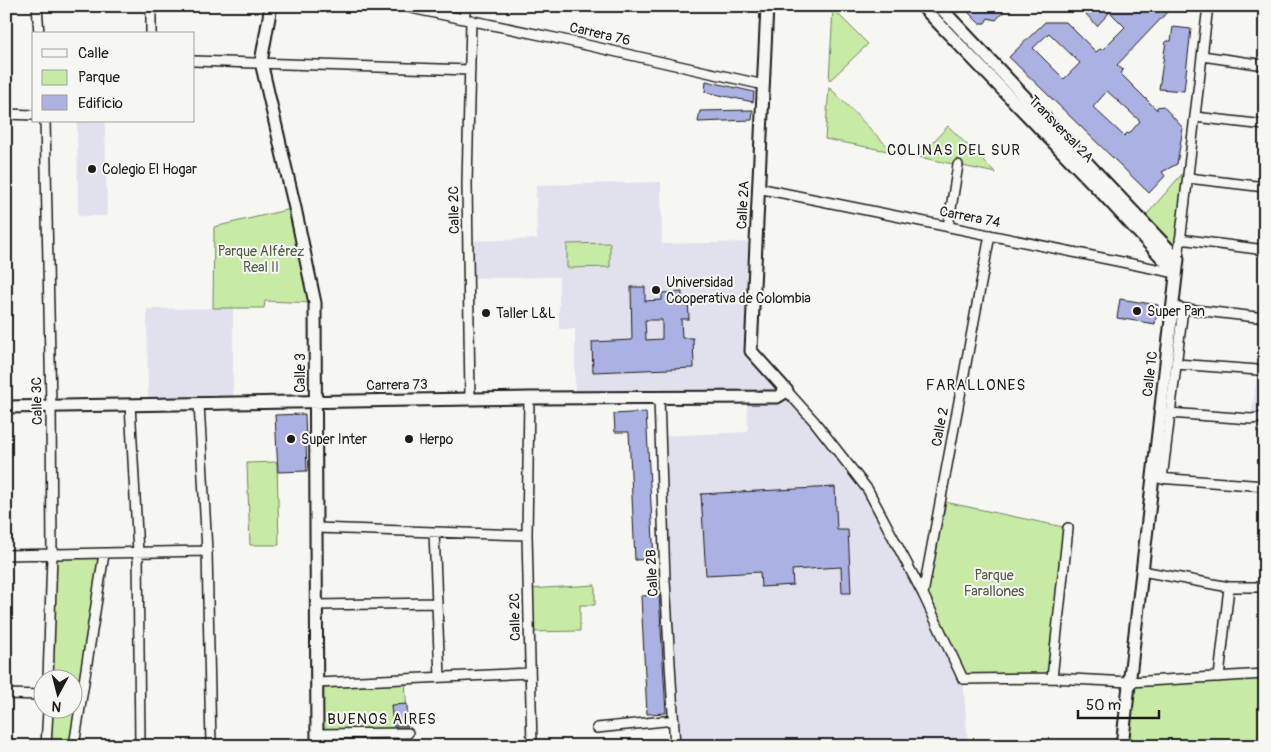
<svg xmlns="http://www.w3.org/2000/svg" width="1271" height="752" viewBox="0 0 1271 752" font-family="Pangolin,sans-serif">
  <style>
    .built { fill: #e0e1ed }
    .green { fill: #c7eba4; stroke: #728460 }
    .building { fill: #abb1e2; stroke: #1c1c1c; fill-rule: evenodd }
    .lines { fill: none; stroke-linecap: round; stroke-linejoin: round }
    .minor-casing { stroke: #1c1c1c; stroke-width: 12 }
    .tertiary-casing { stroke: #1c1c1c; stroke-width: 15 }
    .minor { stroke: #f6f6f2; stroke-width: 9 }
    .tertiary { stroke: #f6f6f2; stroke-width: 11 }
    .poi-dot { fill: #1c1c1c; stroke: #f6f6f2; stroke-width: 2 }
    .labels { text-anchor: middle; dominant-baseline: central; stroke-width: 4; stroke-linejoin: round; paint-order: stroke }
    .street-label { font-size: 14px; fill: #1c1c1c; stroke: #f6f6f2 }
    .poi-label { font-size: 14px; fill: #1c1c1c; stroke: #f6f6f2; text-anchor: start }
    .park-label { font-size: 14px; fill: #4f5a45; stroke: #f6f6f2 }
    .neighbourhood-label { font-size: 15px; letter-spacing: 1px; fill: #1c1c1c; stroke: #f6f6f2 }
  </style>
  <rect width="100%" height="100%" fill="#f6f6f2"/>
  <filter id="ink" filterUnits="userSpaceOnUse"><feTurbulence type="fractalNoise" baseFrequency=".02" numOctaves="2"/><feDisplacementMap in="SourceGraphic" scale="10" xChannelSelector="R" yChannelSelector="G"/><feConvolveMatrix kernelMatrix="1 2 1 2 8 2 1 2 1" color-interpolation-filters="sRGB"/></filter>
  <g filter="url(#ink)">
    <path class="built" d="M77,121h28l2,95h-29z
      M661,182l1,62 94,-2 -5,109 117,139 95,189 5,67h-293l-15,-310 88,-4 -1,-34 -172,-1v-68h-16v-52l-91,1v-37l69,-2 -1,-54z
      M233,308v94l-85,2 -1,-95z
      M1265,325v92l-14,2 7,-49z"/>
    <path class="green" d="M833,9l35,35 -39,37z
      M829,87l64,65 -68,-13z
      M948,126l48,47 -77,-16z
      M1189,166l-11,93 -36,-39z
      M295,208l20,95 -50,-2 -1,7h-51l1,-81z
      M610,243v24l-43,1v-24z
      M277,462l2,83h-29l-3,-82z
      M940,501l128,27 -16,150 -89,1 -40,-85z
      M104,554l-30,192h-28l2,-36h24v-30l-24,-1 4,-124z
      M595,585v20h-15v26l-51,1 -1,-43z
      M1265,674v72h-143l8,-64z
      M405,678l3,55 -91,1v-51z"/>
    <path class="building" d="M962,6h37l5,5 -8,9 -8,-2 -3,5h-6z
      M1092,6h81l-56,59 6,5 -3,3 37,37v-3l6,-1 20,22 -6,36 -15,8 3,4 -16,17 -140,-136 36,-35h21l30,30 4,-3 2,1 23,-23 -15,-15 -13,14 -12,-13zM1049,33l31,30 -16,16 -31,-31zM1107,91l33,30 -11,13 -2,-1 -3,3 -31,-29z
      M1173,27l18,2 -7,62 -25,-2 7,-48h5z
      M706,81l48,11 -1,10 -48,-10z
      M753,110l-1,10 -54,2 2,-11z
      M631,287h14v14l17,-1v-7l20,-1v8l6,-1 1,20h-8l1,19h11l1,30 -101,4 -1,-30 40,-2zM645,320h17v19l-16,1z
      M1120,299l38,6 -3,19 -38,-6z
      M646,412l8,147 -19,1 -6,-128h-14l-1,-18z
      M305,414l2,57 -29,1 -3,-57z
      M835,487l2,43h11l3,63h-9l-1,-26 -49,3 1,15 -32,2 -1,-15 -54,3 -5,-81z
      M659,595l7,118 -19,1 -6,-118z
      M407,704l1,22h-15l-2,-21z"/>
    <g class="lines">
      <defs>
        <path id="minor" d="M37,6l2,28
          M151,6v28
          M401,6l154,32 209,47
          M464,19l2,-13
          M1202,56l63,9
          M194,61l276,9
          M6,114l28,1
          M1195,117l70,8
          M45,121l6,284 1,150 -4,125
          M1188,178l77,9
          M758,188l418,85
          M948,227l10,-62
          M1180,239l85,11
          M1178,259l30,-253
          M1178,308l87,10
          M1176,364l82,6
          M787,391l27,30 54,69 55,104 40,85 89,-1 78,4 135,-8
          M529,398l-2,137 5,211
          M659,398l6,183 10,165
          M470,399l-3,-216 4,-163
          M199,403l8,148 4,195
          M130,404l8,149 2,193
          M1169,413l82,6 14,-2
          M1158,478l107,8
          M1162,479l21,-170
          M316,528l211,7
          M434,532l6,145
          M6,555l201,-4
          M1142,571l87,16h36
          M923,594l67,-359
          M316,605l121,-2
          M1219,677l10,-90
          M1052,678l16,-150
          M317,683l213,-10
          M6,694l36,1
          M597,728l77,-8
          M317,734l91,-1
          M46,746l2,-36
          M74,746l30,-192"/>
        <path id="tertiary" d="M271,6l-10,56 34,146 20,95 2,443
          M922,6l180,187 74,80
          M939,6l239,253 -56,487
          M6,407l523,-9 248,-1 10,-6 -36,-40 16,-345"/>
      </defs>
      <use href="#minor" class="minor-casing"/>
      <use href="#tertiary" class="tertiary-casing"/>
      <use href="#minor" class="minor"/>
      <use href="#tertiary" class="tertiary"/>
    </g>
  </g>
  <g class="poi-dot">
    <circle cx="92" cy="169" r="5"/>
    <circle cx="656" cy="290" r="5"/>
    <circle cx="1137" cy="311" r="5"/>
    <circle cx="486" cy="313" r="5"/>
    <circle cx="291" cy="439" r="5"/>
    <circle cx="409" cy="439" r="5"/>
  </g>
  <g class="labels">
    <g class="street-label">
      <text transform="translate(600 34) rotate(13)">Carrera 76</text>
      <text transform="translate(1061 129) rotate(46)">Transversal 2A</text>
      <text transform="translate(743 205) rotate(-87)">Calle 2A</text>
      <text transform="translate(454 210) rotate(-91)">Calle 2C</text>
      <text transform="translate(970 217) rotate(11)">Carrera 74</text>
      <text transform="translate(300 373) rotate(-90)">Calle 3</text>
      <text transform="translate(1150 374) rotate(-83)">Calle 1C</text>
      <text transform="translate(397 385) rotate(-1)">Carrera 73</text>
      <text transform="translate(37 401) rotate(-91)">Calle 3C</text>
      <text transform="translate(940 427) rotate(-79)">Calle 2</text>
      <text transform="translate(652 573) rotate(-93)">Calle 2B</text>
      <text transform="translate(515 617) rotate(-91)">Calle 2C</text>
    </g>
    <g class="poi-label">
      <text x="102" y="169">Colegio El Hogar</text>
      <text x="666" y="282">Universidad<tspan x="666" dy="16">Cooperativa de Colombia</tspan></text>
      <text x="1147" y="311">Super Pan</text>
      <text x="496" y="313">Taller L&amp;L</text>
      <text x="301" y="439">Super Inter</text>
      <text x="419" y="439">Herpo</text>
    </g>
    <g class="park-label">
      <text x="261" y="251">Parque Alférez<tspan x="261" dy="16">Real II</tspan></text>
      <text x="994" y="575">Parque<tspan x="994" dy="16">Farallones</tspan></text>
    </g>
    <g class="neighbourhood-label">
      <text x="954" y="150">COLINAS DEL SUR</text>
      <text x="976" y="385">FARALLONES</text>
      <text x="382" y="719">BUENOS AIRES</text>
    </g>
  </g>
  <rect width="1271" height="752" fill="none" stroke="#f6f6f2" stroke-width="25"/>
  <rect x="12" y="12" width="1246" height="727" fill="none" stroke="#1c1c1c" stroke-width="2" filter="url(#ink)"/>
  <rect x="32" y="32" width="162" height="90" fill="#f6f6f2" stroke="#9f9f9c"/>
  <rect x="42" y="49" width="25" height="8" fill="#f6f6f2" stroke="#9f9f9c"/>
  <text x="78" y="58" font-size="15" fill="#1c1c1c">Calle</text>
  <rect x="42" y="70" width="25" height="15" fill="#c7eba4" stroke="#9f9f9c"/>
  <text x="78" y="82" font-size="15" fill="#1c1c1c">Parque</text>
  <rect x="42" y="95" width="25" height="15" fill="#abb1e2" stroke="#9f9f9c"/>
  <text x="78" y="108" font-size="15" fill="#1c1c1c">Edificio</text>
  <g transform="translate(58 694) rotate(187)"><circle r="24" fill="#f6f6f2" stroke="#9f9f9c"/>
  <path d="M0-4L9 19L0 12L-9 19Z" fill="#1c1c1c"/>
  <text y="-8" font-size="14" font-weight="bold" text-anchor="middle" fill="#1c1c1c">N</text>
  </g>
  <path d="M1078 710v8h81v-8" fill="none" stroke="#1c1c1c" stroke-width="2.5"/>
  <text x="1086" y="710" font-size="15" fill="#1c1c1c" stroke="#f6f6f2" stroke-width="4" paint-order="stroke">50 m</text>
</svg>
